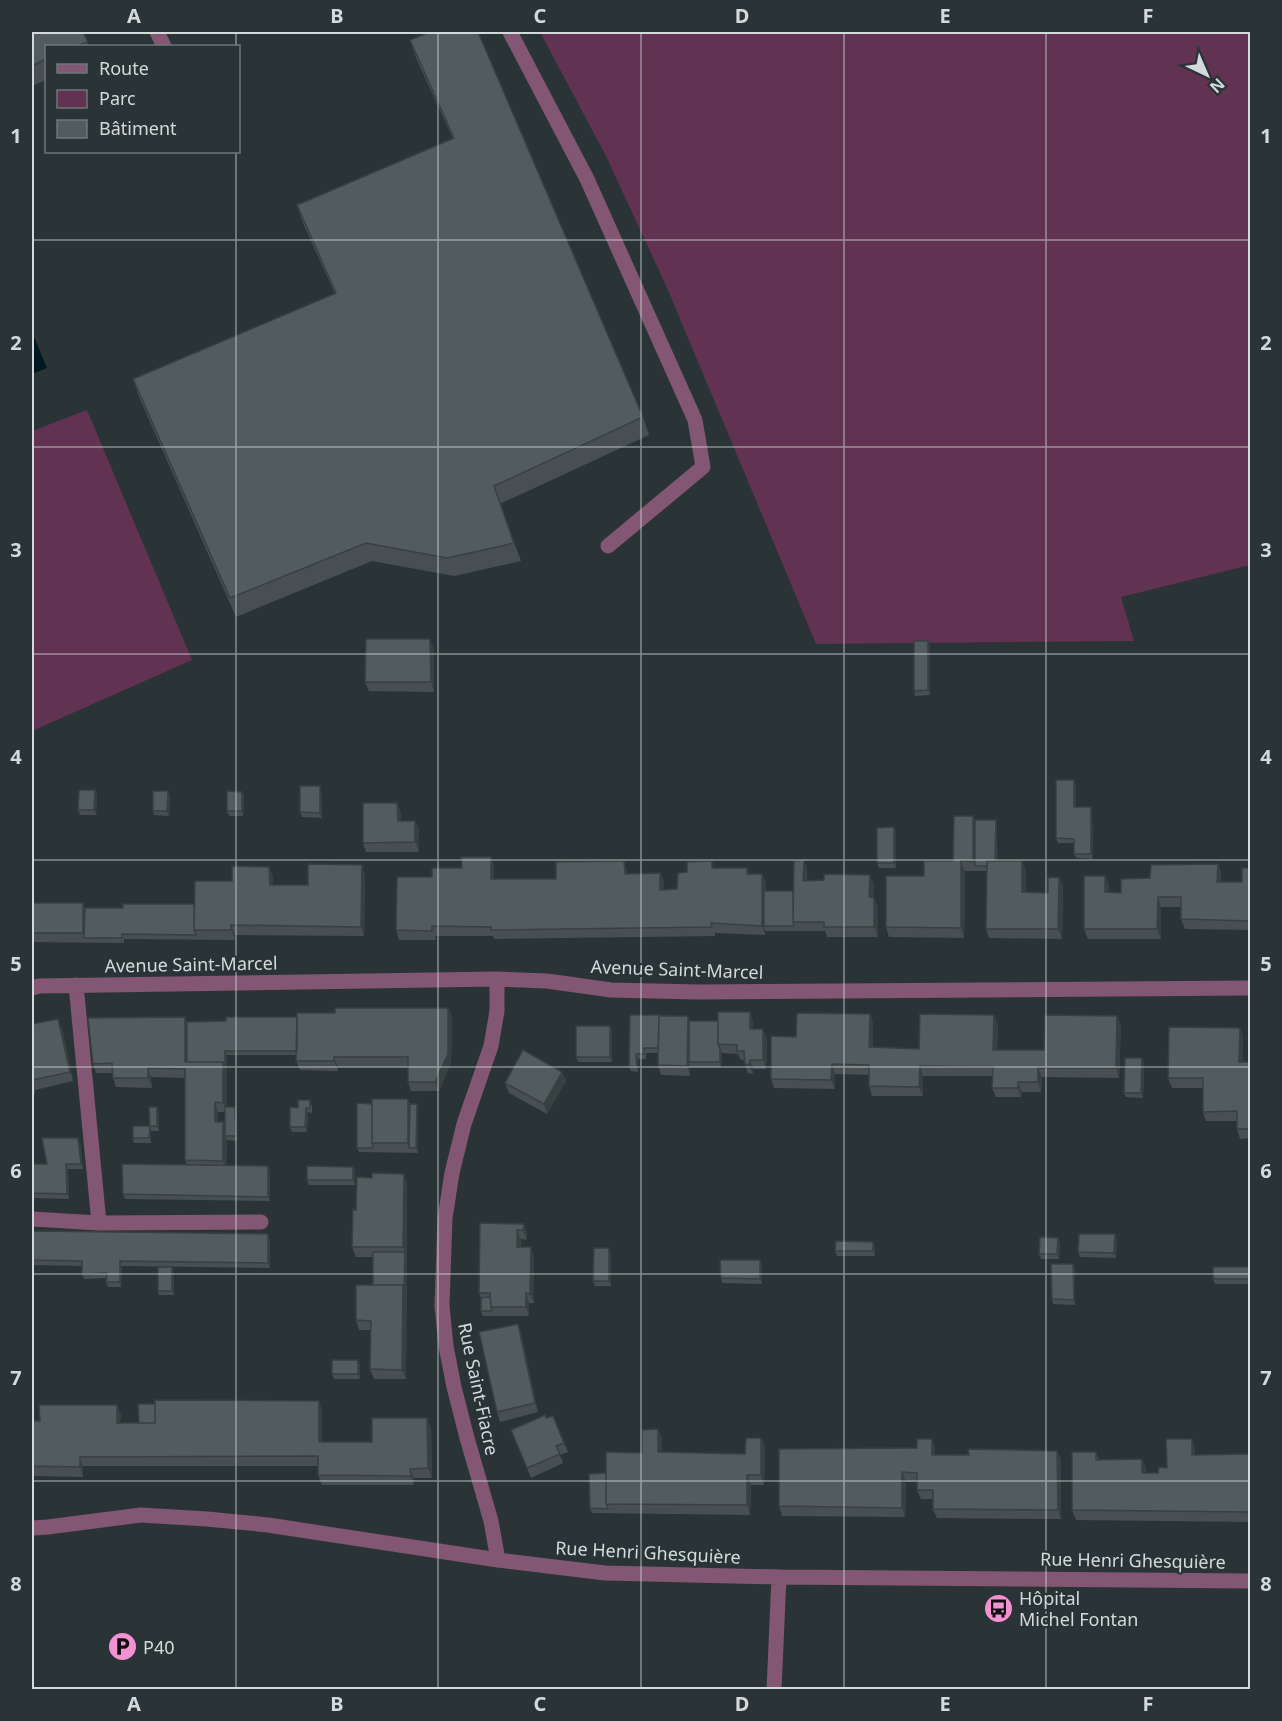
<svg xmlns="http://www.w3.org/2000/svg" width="1282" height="1721" viewBox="0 0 1282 1721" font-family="'Noto Sans',sans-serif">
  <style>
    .green { fill: #613252 }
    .water { fill: #001a21 }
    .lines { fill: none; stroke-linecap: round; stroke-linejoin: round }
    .minor { stroke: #835773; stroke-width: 15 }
    .wall { fill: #474f52; fill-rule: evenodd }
    .shaded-wall { fill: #394042 }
    .building { fill: #525c5f; stroke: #394042; stroke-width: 1.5 }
    .grid { fill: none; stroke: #d4dadb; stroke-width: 1.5; stroke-opacity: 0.55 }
    .labels { text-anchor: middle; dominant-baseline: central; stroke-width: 4.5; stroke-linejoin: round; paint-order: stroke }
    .street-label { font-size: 18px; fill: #d4dadb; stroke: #2a3436 }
    .poi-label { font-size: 18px; fill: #d4dadb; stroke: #2a3436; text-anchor: start }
    .neatline { fill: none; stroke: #d4dadb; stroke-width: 2 }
    .grid-label { font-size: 20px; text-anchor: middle; font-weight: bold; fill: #d4dadb }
  </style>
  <rect width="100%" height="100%" fill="#2a3436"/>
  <path class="green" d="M540,32h710v533l-129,32 13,44 -318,3 -148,-354 -62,-134z
    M87,410l105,250 -160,71v-300z"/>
  <path class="water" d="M32,332l15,36 -15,6z"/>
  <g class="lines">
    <path class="minor" d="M157,32l7,14
      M510,32l77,147 108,241 8,47 -95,79
      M497,979v32l-6,35 -27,78 -12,49 -7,45 -3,88 4,40 8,41 13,51 24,83 7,39
      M76,985l23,238
      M32,988l7,-2 458,-7 50,2 64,9 87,2 552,-4
      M32,1219l67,4 162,-1
      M32,1528l16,-1 93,-12 66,4 61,6 230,35 107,13 174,4 471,4
      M774,1690l5,-113"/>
  </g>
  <path class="wall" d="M32,32h51l6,14h-43v34l-14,6z
    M410,40l233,377 6,18 -149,69 21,57 -67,15 -82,-15 -136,56 -97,-220 -6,-18 202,-85 -32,-71 -6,-18 156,-66 -37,-81z
    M928,641l2,5v49l-15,1 -1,-5z
    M434,648v44l-65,-1 -4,-9z
    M1074,780l2,5v22h15l1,5 1,47 -17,-1 -2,-4v-11h-16l-2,-5z
    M95,790l2,5 -1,20h-16l-2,-5z
    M321,791l1,27 -20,-1 -2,-5z
    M242,792l2,5 -1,19h-14l-2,-5z
    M170,796l-1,20 -15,-1 -1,-4z
    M397,803l4,10v8h14l4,9v22h-53l-3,-9z
    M973,816l2,4h21l1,5v36h25l4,10v21l22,1 11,-16 4,10 -1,52 -73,-1 -3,-9 1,-58h-22l-1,67 -75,-1 -3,-10 38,-51 29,-15z
    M896,832v36h-17l-2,-5z
    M491,857l3,10v12h62l68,-18 3,13 33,-1 4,10v7l13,-1 10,-17 27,-4h33l2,6h13l4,10v7h27l11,-31 3,10v11l67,3 -1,13 5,10v30h-51l-2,-6h-59l-1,-1v5l-50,-2v3l-221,3 -1,-3h-58l1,4h-37l-3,-10 36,-53z
    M1218,864l3,9v9h21l9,-14v62l-66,-1 -4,-10v-12h-20v32h-73l-4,-10 21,-53 4,10v6l12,1 29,-15z
    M269,867l4,9v9h35l57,-10 -1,61 -129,-1v5l-111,-1v4l-91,-1 -1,-3v-36h51l2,5h38l71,-4 38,-23z
    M448,1008l4,9 -1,46 -12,28h-28l-3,-9v-15h-70v4l-38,-1 -4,-9 1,-6h-70v52h8l2,5v29l-10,-1 -1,26 44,5v30l-145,-2 -2,-5 64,-29 -2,-5v-82l-34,-1 1,11 -36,-1 -3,-9 -1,-5h-16l-3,-9 92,-47 2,5 39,-1 71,-4 38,-4zM218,1112h7v15l-2,-5h-5z
    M750,1012l3,10v7l14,10 -1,30h-13v5l-5,-1 -3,-9 -1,-4h-3l-3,-6 -16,-1 -1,14h-30l-1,-1v10l-29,-1 -3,-10v-12h-12v6h-8v13l-7,-1 -2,-5 1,-51 58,1 1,5h29z
    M870,1014l3,10v23l46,2 75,-34 4,10 -1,25h47l77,-25 -2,53 -77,-1 -1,15h-19l-1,5h-25l-4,-9 1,-12h-70v20h-51l-3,-10v-11l-34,-1v15l-61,-1 -3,-9z
    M32,1024l30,4 11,53 -38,9v4l-3,1z
    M1240,1028l3,9v25h8v76l-11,1 -3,-10v-8h-31l-3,-9v-24h-31l-4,-10z
    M612,1031v31h-34l-2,-5z
    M1144,1063l-1,35 -17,-1 -2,-4z
    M562,1072l4,9 -19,33 -38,-21 -4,-10z
    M408,1099l2,5 8,4v45l-59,-1 -2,-4 15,-44z
    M312,1105v8l-4,-1 -1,20h-15l-2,-5 8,-19z
    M157,1107l2,5v19h-8v12h-17l-1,-5 17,-12z
    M80,1143l3,26h-15l1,30 -37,-1v-34h15z
    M353,1167l2,5v13h-46l-2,-5z
    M407,1183l-1,196h-32l-4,-10 1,-39h-12l-3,-10 17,-35v-28h-17l-4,-10 4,-37z
    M480,1223l44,1 3,10v6l-6,-1v8l13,9v47h-5v13h-46l-2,-5v-13l-2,-5z
    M32,1231l238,8v29l-148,-2 -1,21h-13l-2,-5 1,-4 -23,1 -2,-5v-8l-50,-1z
    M1058,1238l2,4 -1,17h-18l-2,-5z
    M1117,1239l-1,19 -36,-1 -2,-5z
    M873,1242l2,5v9h-38l-2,-5z
    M611,1253v33h-16l-2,-5z
    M1073,1264l2,5v36l-22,-1 -1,-5z
    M762,1265v19l-40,-1 -1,-5z
    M1251,1267v17h-36l-2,-5z
    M174,1272v23h-15l-1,-4z
    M518,1324l3,9 17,79 -38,10 -3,-10z
    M360,1365v14h-26l-2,-5z
    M322,1410v32h50l59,-14 1,50h-18v7h-92l-4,-10v-9h-235v11l-51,-1v-55l89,-7 -1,9h19z
    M546,1418l18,25 4,9 -8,3 3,8 -32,15 -20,-48z
    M662,1438v15l83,1 16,-16 4,9 -1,38h-13l-1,30 -158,-2 -2,-5 16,-35 36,-20z
    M1192,1439l3,10v6l55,-1 1,68 -175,-2 -4,-10 24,-58 3,8 43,-1 4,10v4h12l9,-5z
    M935,1449v6l122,-4 4,9v59l-124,-1 -4,-9v-10h-12l-4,-9v-8h-11l-1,35 -123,-1 -3,-10z"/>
  <path class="shaded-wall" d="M430,639l4,9v44l-3,-10z
    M928,641l2,5v49l-2,-5z
    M1074,780l2,5v27l-2,-5z
    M320,786l1,5 1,27 -2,-5z
    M95,790l2,5 -1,20 -2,-5z
    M168,791l2,5 -1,20 -2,-5z
    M242,792l2,5 -1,19 -1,-5z
    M397,803l4,10v18l-3,-10z
    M1091,807l1,5 1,47 -2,-5z
    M973,816l4,9 -2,41 -2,-5z
    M996,820l1,5 -1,46 -1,-5z
    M415,821l4,9v22l-4,-10z
    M894,827l2,5v36l-2,-5z
    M491,857l3,10v21l-3,-9z
    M804,860l3,10 -1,20 -3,-9z
    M624,861l3,10 1,13 -3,-10z
    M961,861l4,10 -1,67 -3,-10z
    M1022,861l4,10v31l-4,-10z
    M1218,864l3,9v19l-4,-10z
    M362,865l3,10 -1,61 -3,-9z
    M269,867l4,9v18l-3,-9z
    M660,873l4,10v16l-4,-9z
    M762,874l4,10 -1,42h-1l1,4v5l-3,-9z
    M870,875l4,9 -1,23 -4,-10z
    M1105,876l4,10v16l-4,-10z
    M1059,877l4,10 -1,52 -4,-10z
    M1158,897l3,10v32l-4,-10z
    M874,898l4,9v30l-4,-10z
    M83,903l4,10 -3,25 -1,-5z
    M231,925l4,10v5l-4,-10z
    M448,1008l4,9 -1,46 -12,28 -4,-9z
    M750,1012l3,10v17l-3,-10z
    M870,1014l3,10v33l-4,-10z
    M994,1015l4,10 -1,35 -4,-10z
    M688,1016l3,9 -2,37 1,4v10l-3,-10z
    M1117,1016l4,9 -2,53 -3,-10z
    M185,1017l4,9 -1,41 -3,-5z
    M58,1019l4,9 11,53 -3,-9z
    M610,1026l2,5v31l-2,-5z
    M1240,1028l3,9v35l-4,-10z
    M763,1029l4,10 -1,30 -3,-9z
    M720,1049l2,4 -1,14 -1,-5z
    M225,1051l2,4v57l-4,-9v-41z
    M636,1054l2,5v13l-1,-5z
    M334,1057l4,10v4l-4,-10z
    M1142,1058l2,5 -1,35 -2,-5z
    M750,1060l3,9v5l-4,-9z
    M832,1064l3,10v15l-4,-9z
    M920,1066l3,10v20l-4,-9z
    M148,1068l3,9 1,11 -4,-10z
    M1038,1068l4,9 -1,15 -3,-10z
    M562,1072l4,9 -19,33 -3,-10z
    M1018,1082l4,10 -1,5 -3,-9z
    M408,1099l4,10 -3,39 -1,-5z
    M215,1102l3,10v20l-3,-10z
    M417,1104l1,4v45l-2,-5z
    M157,1107l2,5v19l-2,-5z
    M235,1107l2,5v29l-1,-5z
    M306,1108l2,4 -1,20 -2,-5z
    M223,1122l4,10 -2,4 2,4 -1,31 -3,-10z
    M150,1126l1,5v12l-2,-5z
    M78,1138l2,5 3,26 -2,-5z
    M66,1164l2,5 1,30 -2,-5z
    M268,1166l2,5v30l-2,-4z
    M353,1167l2,5v13l-2,-5z
    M404,1174l3,9 -1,196 -4,-9 1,-85 2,-33 -2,-5z
    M524,1224l3,10v6l-4,-10z
    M517,1230l4,9 -1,18 -3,-10z
    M268,1234l2,5v29l-2,-5z
    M1115,1234l2,5 -1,19 -2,-5z
    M1058,1238l2,4 -1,17 -2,-5z
    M873,1242l2,5v9l-2,-5z
    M531,1247l3,9v47l-4,-9z
    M609,1248l2,5v33l-2,-5z
    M760,1260l2,5v19l-2,-5z
    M120,1261l2,5 -1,21 -1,-5z
    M1073,1264l2,5v36l-1,-5z
    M172,1267l2,5v23l-2,-4z
    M526,1293l3,10v13l-3,-9z
    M518,1324l3,9 17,79 -3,-9z
    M358,1360l2,5v14l-2,-5z
    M319,1401l3,9v41l-3,-9z
    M117,1405l4,9 -1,18 -3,-9z
    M427,1418l4,10 1,50 -4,-10z
    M658,1429l4,9v24l-4,-10z
    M761,1438l4,9 -1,38 -3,-10z
    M932,1439l3,10v16l-3,-10z
    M1192,1439l3,10v16l-3,-10z
    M1057,1451l4,9v59l-3,-9z
    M1250,1454l1,2v59l-2,-3z
    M80,1457l3,9v11l-3,-10z
    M1142,1459l4,10v14l-4,-10z
    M410,1469l4,9v7l-3,-9z
    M902,1472l4,10 -1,35 -3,-9z
    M747,1475l4,10 -1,30 -3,-10z"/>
  <path class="building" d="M32,32h51l5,10 -12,4h-30v13l-14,7z
    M430,32h48l165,385 -149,69 20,57 -67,15 -81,-15 -136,55 -97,-219 203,-86 -39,-88 157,-67 -44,-98z
    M366,639h64l1,43h-66z
    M914,641h14v49l-14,1z
    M1056,780h18v27h17v47h-17v-15l-18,-1z
    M300,786h20v27l-20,-1z
    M79,790h16l-1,20h-16z
    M153,791h15l-1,20h-14z
    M227,791l15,1v19h-15z
    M363,803h34l1,18h17v21l-52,1z
    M954,816h19v45h-12v67l-75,-1v-51h38v-15h29z
    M975,820h21l-1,41h-8v5h-12z
    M894,827v36h-17v-35z
    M461,857h30v22h65v-17l68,-1 1,13 35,-1v17l17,-1 1,-16 9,-1v-10l25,-1v7h35v6h15v52l-51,-3 1,4 -221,3v-3l-59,-1v5l-36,-1 1,-53h35v-9h30z
    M804,860l-1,21 21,-1v-6l46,1 -1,22 5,1v29h-50v-5h-31l1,-61z
    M987,861h35v31l26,1v-15l11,-1 -1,52h-72z
    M308,864l54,1 -1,62 -130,-2v5h-37l1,-49h37v-15l37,1 1,18h38z
    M1218,864l-1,18h25v-14h9v53l-70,-2v-22h-23l-1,32h-73v-53h21v16l16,1v-14l29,-1 1,-13z
    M764,891h29v31l1,4h-30z
    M32,903h51v30h-51z
    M123,904h71v26l2,5 -74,-1v4h-38l1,-30h38z
    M335,1008h113v46l-13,28h-27v-25h-74v4h-38l1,-48h38z
    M718,1012h32v17h13v31h-13l-1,5 -4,-1 -1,-13h-7v-6l-19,-1z
    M797,1013l73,1 -1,33 50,2 1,-35 74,1 -1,35h51l1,-35 72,1 -1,52h-78v14h-20v6h-26l1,-21 -73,-1 -1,21 -50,-1v-21l-37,-1 -1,16 -60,-1v-43l25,1z
    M630,1015h31l-2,1 -1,32h-14v6h-8l1,13 -8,-1z
    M659,1016h29l-1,50 -29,-1z
    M185,1017v45h38v41l-8,-1v20h8v39l-38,-1v-91l-37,-1v10h-35l-1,-15 -19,1 -5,-46z
    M226,1017h71v34h-72v16l-2,-5h-36v-40l39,-1z
    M58,1019l12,53 -38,8v-56z
    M689,1021h29v23l2,5v13h-31z
    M576,1026h34v31h-34z
    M1169,1027l71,1 -1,34h12v67h-14v-18l-34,1v-34h-35z
    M523,1050l39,22 -18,32 -39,-21z
    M1125,1058h17l-1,35h-17z
    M372,1099h36v44h-36z
    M298,1100h12v8h-4l-1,19h-15v-20l8,1z
    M357,1103l15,1v39l1,5h-16z
    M410,1104h7l-1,44h-7z
    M149,1107h8v19h-7l-1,12h-16v-12h17z
    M225,1107h10l1,29h-11z
    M42,1138h36l3,26h-15l1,30 -35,-1v-29h15z
    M122,1164l146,2v31l-145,-3z
    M307,1166l46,1v13h-46z
    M372,1173l32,1 -1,73h-51l1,-38 3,1 1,-33 15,1z
    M480,1223l44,1 -1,6h-6v17h14l-1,47 -4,-1v14h-35l-1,-14h-11z
    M32,1231l236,3v29l-148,-2v21h-14l1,-9 -25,1v-13l-50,-1z
    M1079,1234h36l-1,19 -36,-1z
    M1040,1237l18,1 -1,16h-18z
    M836,1241l37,1v9h-38z
    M594,1248h15v33h-16z
    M373,1252h32l-1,38 -1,-5h-30z
    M720,1260h40v19l-39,-1z
    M1051,1264h22l1,36 -22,-1z
    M158,1267h14v24h-14z
    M1213,1267h38v12h-38z
    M356,1285h47l-1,85 -32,-1 1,-48 -15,-1z
    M490,1297l1,10 1,4h-11v-13z
    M518,1324l17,79 -38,9 -18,-80z
    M332,1360h26v14h-26z
    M155,1400l164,1v41h53v-24h55l1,50 -18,1 1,7 -93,-1v-19l-238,1v10l-48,-1v-45h8l-1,-16h78v18h38z
    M138,1404h17v19h-16z
    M545,1415l1,3 7,-2 11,27 -8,3 4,8 -33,14 -16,-38z
    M658,1429v23l87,2 1,-16h15v37h-14v30l-141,-1v-52l36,1v-23z
    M917,1439h15v16h37l-1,-6 89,2 1,59 -125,-1v-19h-16v-17l-15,-1v36l-123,-2v-57l138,-1z
    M1166,1439h26v16l58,-1 -1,58 -177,-2v-58h24v8l46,-1v14h16l1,-6 8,1z
    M606,1473v31l2,5 -18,-1 -1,-34z"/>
  <path class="grid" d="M236,32v14M438,32v1658M641,32v1658M844,32v1658M1046,32v1658M236,152v1538M32,240h1218M32,447h1218M32,654h1218M32,860h1218M32,1067h1218M32,1274h1218M32,1481h1218"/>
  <defs>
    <symbol id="bus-disc" viewBox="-11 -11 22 22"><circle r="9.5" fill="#f491d3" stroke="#2a3436"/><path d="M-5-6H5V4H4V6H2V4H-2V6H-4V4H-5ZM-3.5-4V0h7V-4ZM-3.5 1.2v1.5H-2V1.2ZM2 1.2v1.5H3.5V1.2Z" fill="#111"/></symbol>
    <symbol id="parking-disc" viewBox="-11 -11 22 22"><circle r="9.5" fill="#f491d3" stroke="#2a3436"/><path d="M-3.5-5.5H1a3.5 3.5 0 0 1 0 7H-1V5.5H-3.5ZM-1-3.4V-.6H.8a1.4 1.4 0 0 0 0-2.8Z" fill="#111"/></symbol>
  </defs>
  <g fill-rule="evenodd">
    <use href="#bus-disc" x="982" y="1592" width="33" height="33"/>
    <use href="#parking-disc" x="106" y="1630" width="33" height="33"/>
  </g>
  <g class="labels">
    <g class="street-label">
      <text transform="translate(191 964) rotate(-1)">Avenue Saint-Marcel</text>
      <text transform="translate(677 969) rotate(2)">Avenue Saint-Marcel</text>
      <text transform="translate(479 1389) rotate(78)">Rue Saint-Fiacre</text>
      <text transform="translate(648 1552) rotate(3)">Rue Henri Ghesquière</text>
      <text transform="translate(1133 1560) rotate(1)">Rue Henri Ghesquière</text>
    </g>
    <g class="poi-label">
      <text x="1019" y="1598">Hôpital<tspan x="1019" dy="21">Michel Fontan</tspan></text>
      <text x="143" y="1647">P40</text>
    </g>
  </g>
  <rect width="1282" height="1721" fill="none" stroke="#2a3436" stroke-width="66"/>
  <rect x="45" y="45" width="195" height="108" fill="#2a3436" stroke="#6e7678" stroke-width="1.5"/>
  <rect x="57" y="64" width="30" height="9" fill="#835773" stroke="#6e7678" stroke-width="1.5"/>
  <text x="99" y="75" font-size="18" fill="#d4dadb">Route</text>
  <rect x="57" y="90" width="30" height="18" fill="#613252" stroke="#6e7678" stroke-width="1.5"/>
  <text x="99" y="105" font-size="18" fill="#d4dadb">Parc</text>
  <rect x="57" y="120" width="30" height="18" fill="#525c5f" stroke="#6e7678" stroke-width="1.5"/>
  <text x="99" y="135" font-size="18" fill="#d4dadb">Bâtiment</text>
  <g transform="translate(1207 75) rotate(136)" stroke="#2a3436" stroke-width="4.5" paint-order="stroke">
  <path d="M0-4.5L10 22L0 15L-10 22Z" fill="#d4dadb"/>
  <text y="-9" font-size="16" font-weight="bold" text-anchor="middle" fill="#d4dadb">N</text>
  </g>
  <rect x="33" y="33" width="1216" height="1655" class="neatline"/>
  <g class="grid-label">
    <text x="134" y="23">A</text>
    <text x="337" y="23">B</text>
    <text x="540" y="23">C</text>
    <text x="742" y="23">D</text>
    <text x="945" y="23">E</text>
    <text x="1148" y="23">F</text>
    <text x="16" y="143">1</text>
    <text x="1266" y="143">1</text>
    <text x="16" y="350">2</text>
    <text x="1266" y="350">2</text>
    <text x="16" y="557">3</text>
    <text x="1266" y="557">3</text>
    <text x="16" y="764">4</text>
    <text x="1266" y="764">4</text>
    <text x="16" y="971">5</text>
    <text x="1266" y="971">5</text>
    <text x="16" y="1178">6</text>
    <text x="1266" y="1178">6</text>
    <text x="16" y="1385">7</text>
    <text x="1266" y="1385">7</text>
    <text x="16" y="1591">8</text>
    <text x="1266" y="1591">8</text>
    <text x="134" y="1711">A</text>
    <text x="337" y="1711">B</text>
    <text x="540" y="1711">C</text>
    <text x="742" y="1711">D</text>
    <text x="945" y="1711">E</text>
    <text x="1148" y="1711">F</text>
  </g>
</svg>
